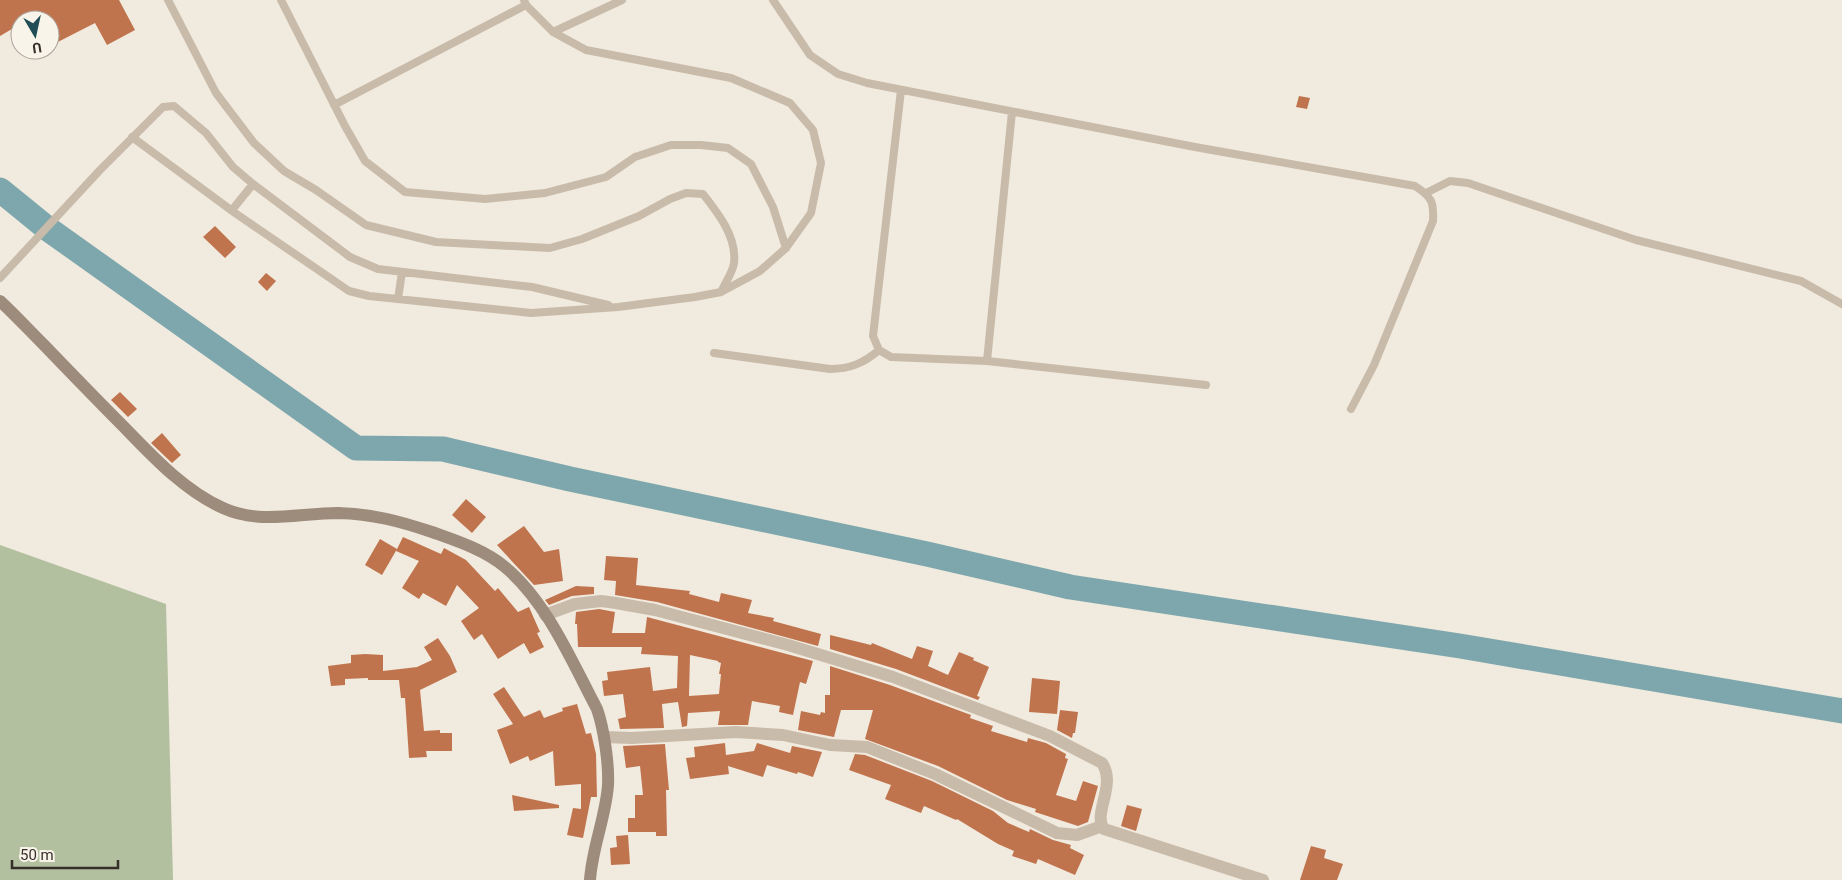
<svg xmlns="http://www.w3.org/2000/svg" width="1842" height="880" viewBox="0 0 1842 880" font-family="Roboto,sans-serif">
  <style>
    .green { fill: #b2c09f }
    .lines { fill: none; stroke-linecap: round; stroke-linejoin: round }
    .river { stroke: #7ea7ad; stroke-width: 25 }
    .building { fill: #c0744e; fill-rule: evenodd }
    .service { stroke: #c9bbaa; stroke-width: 8 }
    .minor { stroke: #c9bbaa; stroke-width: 12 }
    .secondary { stroke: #9d8b7c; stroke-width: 12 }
  </style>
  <rect width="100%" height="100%" fill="#f1eade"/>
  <path class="green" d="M0,545l166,59 7,276h-173z"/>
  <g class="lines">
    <path class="river" d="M0,190l48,39 308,219 87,1 127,30 357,75 143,33 390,59 382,65"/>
  </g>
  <path class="building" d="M0,0h119l16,30 -28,15 -12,-22 -45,23v-26h-30v25l-8,-16 -12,7z
    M1299,96l11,2 -3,11 -11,-2z
    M215,226l21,21 -11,11 -22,-21z
    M266,273l10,8 -9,10 -9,-9z
    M120,392l17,17 -9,8 -17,-17z
    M162,433l19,22 -9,8 -21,-20z
    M466,499l20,18 -14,16 -20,-18z
    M524,526l20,26 15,-3 4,32 -29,4 -37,-40z
    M403,537l38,17 3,-6 22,12 29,31 3,-3 20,24 11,-5 11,25 -3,1 7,14 -14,7 -6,-11 -26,16 -16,-25 -8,6 -13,-19 18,-13 -22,-23 -11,21 -23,-13 -4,6 -17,-11 17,-27 -23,-10z
    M380,539l17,10 -15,26 -17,-10z
    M606,556l32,2 -2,27 54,6 -1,3 30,8 2,-9 31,7 -4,13 26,5 -1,3 48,13 -3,12 -161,-44 -42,-7 1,-14 -12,-1z
    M576,586l18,1v7l-22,2 -23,9 -4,-5z
    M599,609l16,3 -3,21h33l2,-16 166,44 -7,23 -6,-2 -7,33 -14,-3 1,-6 -28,-5 -4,24h-30l2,-14 -32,2 -1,13 -5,1 -4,-25 -16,2 2,24 -44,1 -2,-10 8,-2 -3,-23 -19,2 -2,-15 6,-1 -1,-8 43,-5 3,24 24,-3 1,-32 -37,-2 1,-7h-64l-1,-23h-2l1,-12zM690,655l28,6v1l3,1 -2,11h2l-2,20 -30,2z
    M830,635l41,10 1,-2 40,16 5,-13 16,5 -5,15 20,9 11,-23 15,6 -1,2 16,7 -12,29 3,1 -2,3 -82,-31 -66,-20z
    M438,638l12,18 7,16 -37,18 4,41 16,-1v3h12v18h-26l1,6 -18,1 -4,-60h-4l-2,-18h-31v-2l-23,1v6l-14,1 -3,-20 23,-3v-8l14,-1 18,1v16l34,-4 15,-7 -8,-13z
    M830,666l60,19 81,30 -1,3 23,8 -2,5 36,11 1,-4 18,5 20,11 -1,4 3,1 -12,36 20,6 7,-20 15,5 -10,36 -10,4 -43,-14 1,-3 -29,-9 -69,-34 -73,-27 8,-29h-32l-7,27 -36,-7 3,-19 19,4 1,-3 4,1v-18h5z
    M1032,678l28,3 -3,33 -28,-2z
    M504,687l20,30 16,-7 4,8 19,-7 -1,-3 15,-4 9,30 5,-1 5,21 1,43h-6l-8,41 -16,-3 6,-27 8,1v-25l-26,2 -2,-35 -23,10 -2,-5 -18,8 -13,-34 16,-6 -20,-30z
    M1060,710l18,2 -3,21h-2l-1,5 -15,-8z
    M725,743l1,12 28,-4 3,-8 33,10 2,-7 30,6 -9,25 -15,-5 -1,2 -30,-9 -4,12 -35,-11 1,8 -39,5 -4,-21 9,-1 -1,-10z
    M665,744l4,46h-3l1,46h-11v-4h-28v-14h7v-23h8l-3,-29 -14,2 -3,-22z
    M855,754l10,1 67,26 61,30 15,12 21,9 1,-3 23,11 18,5 -1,3 14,7 -9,20 -37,-16 -2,5 -24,-8 2,-5 -16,-7 -41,-25 -1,1 -32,-14 -3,7 -36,-14 6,-14 -42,-15z
    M512,795l47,10v3l-45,3z
    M1127,805l15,4 -6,22 -15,-5z
    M628,835l2,29 -19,1 -1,-17 7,-1 -1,-11z
    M1311,846l15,4 -2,8 19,6 -6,16h-37z"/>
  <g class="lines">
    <path class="service" d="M168,0l48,93 38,50 30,28 32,19 50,35 70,17 114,6 32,-9 57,-23 31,-17 16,-6 17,1c15,19 34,43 31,69 -1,9 -9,20 -13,29
      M281,0l64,126 20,35 40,31 80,7 60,-6 61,-16 29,-20 36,-12h30l27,3 23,16 22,43 13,41
      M773,0l37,55 28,19 29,9 328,64 220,39c17,11 19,16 18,35l-59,144 -23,44
      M553,32l69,-32
      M901,90l-28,246 6,14 12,7 96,4 219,24
      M334,105l192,-100
      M132,137l103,76 114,78 20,5 162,17 87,-6 77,-10 26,-5 39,-21 26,-23 25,-35 10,-50 -8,-33 -23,-27 -59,-25 -145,-28 -33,-18 -27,-27 -2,-5
      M1426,193l24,-12 18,2 168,57 165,41 41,23
      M232,210l21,-26
      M0,278l100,-108 63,-63 11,-1 32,27 27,34 20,17 97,73 28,12 154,18 76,18
      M398,299l4,-27
      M714,353l116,16c20,0 34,-6 49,-19
      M987,361l25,-249"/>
    <path class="minor" d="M545,615l30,-11 26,-3 15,2 39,7 133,35 105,32 157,59 52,27c15,22 -10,51 2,66l159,51
      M604,737l28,1 104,-6 47,3 47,10 37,2 68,27 122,59 20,2 25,-9"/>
    <path class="secondary" d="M0,301c15,14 29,29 44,44 27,28 54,56 81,83 29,30 60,63 98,80 37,17 76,5 115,5 35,1 61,8 94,19 25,9 53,18 73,35 42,35 67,95 92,142 7,20 12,55 11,76 -2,31 -16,63 -18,95"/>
  </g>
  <g transform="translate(35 35) rotate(171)"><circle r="24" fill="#f9f4ea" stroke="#aba59d"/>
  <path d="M0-4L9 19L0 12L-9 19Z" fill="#214e56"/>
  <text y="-8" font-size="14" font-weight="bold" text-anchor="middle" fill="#372f29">U</text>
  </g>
  <path d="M12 860v8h106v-8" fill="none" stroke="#372f29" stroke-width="2.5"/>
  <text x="20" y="860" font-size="15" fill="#372f29" stroke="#f9f4ea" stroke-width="4" paint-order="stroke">50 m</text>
</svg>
